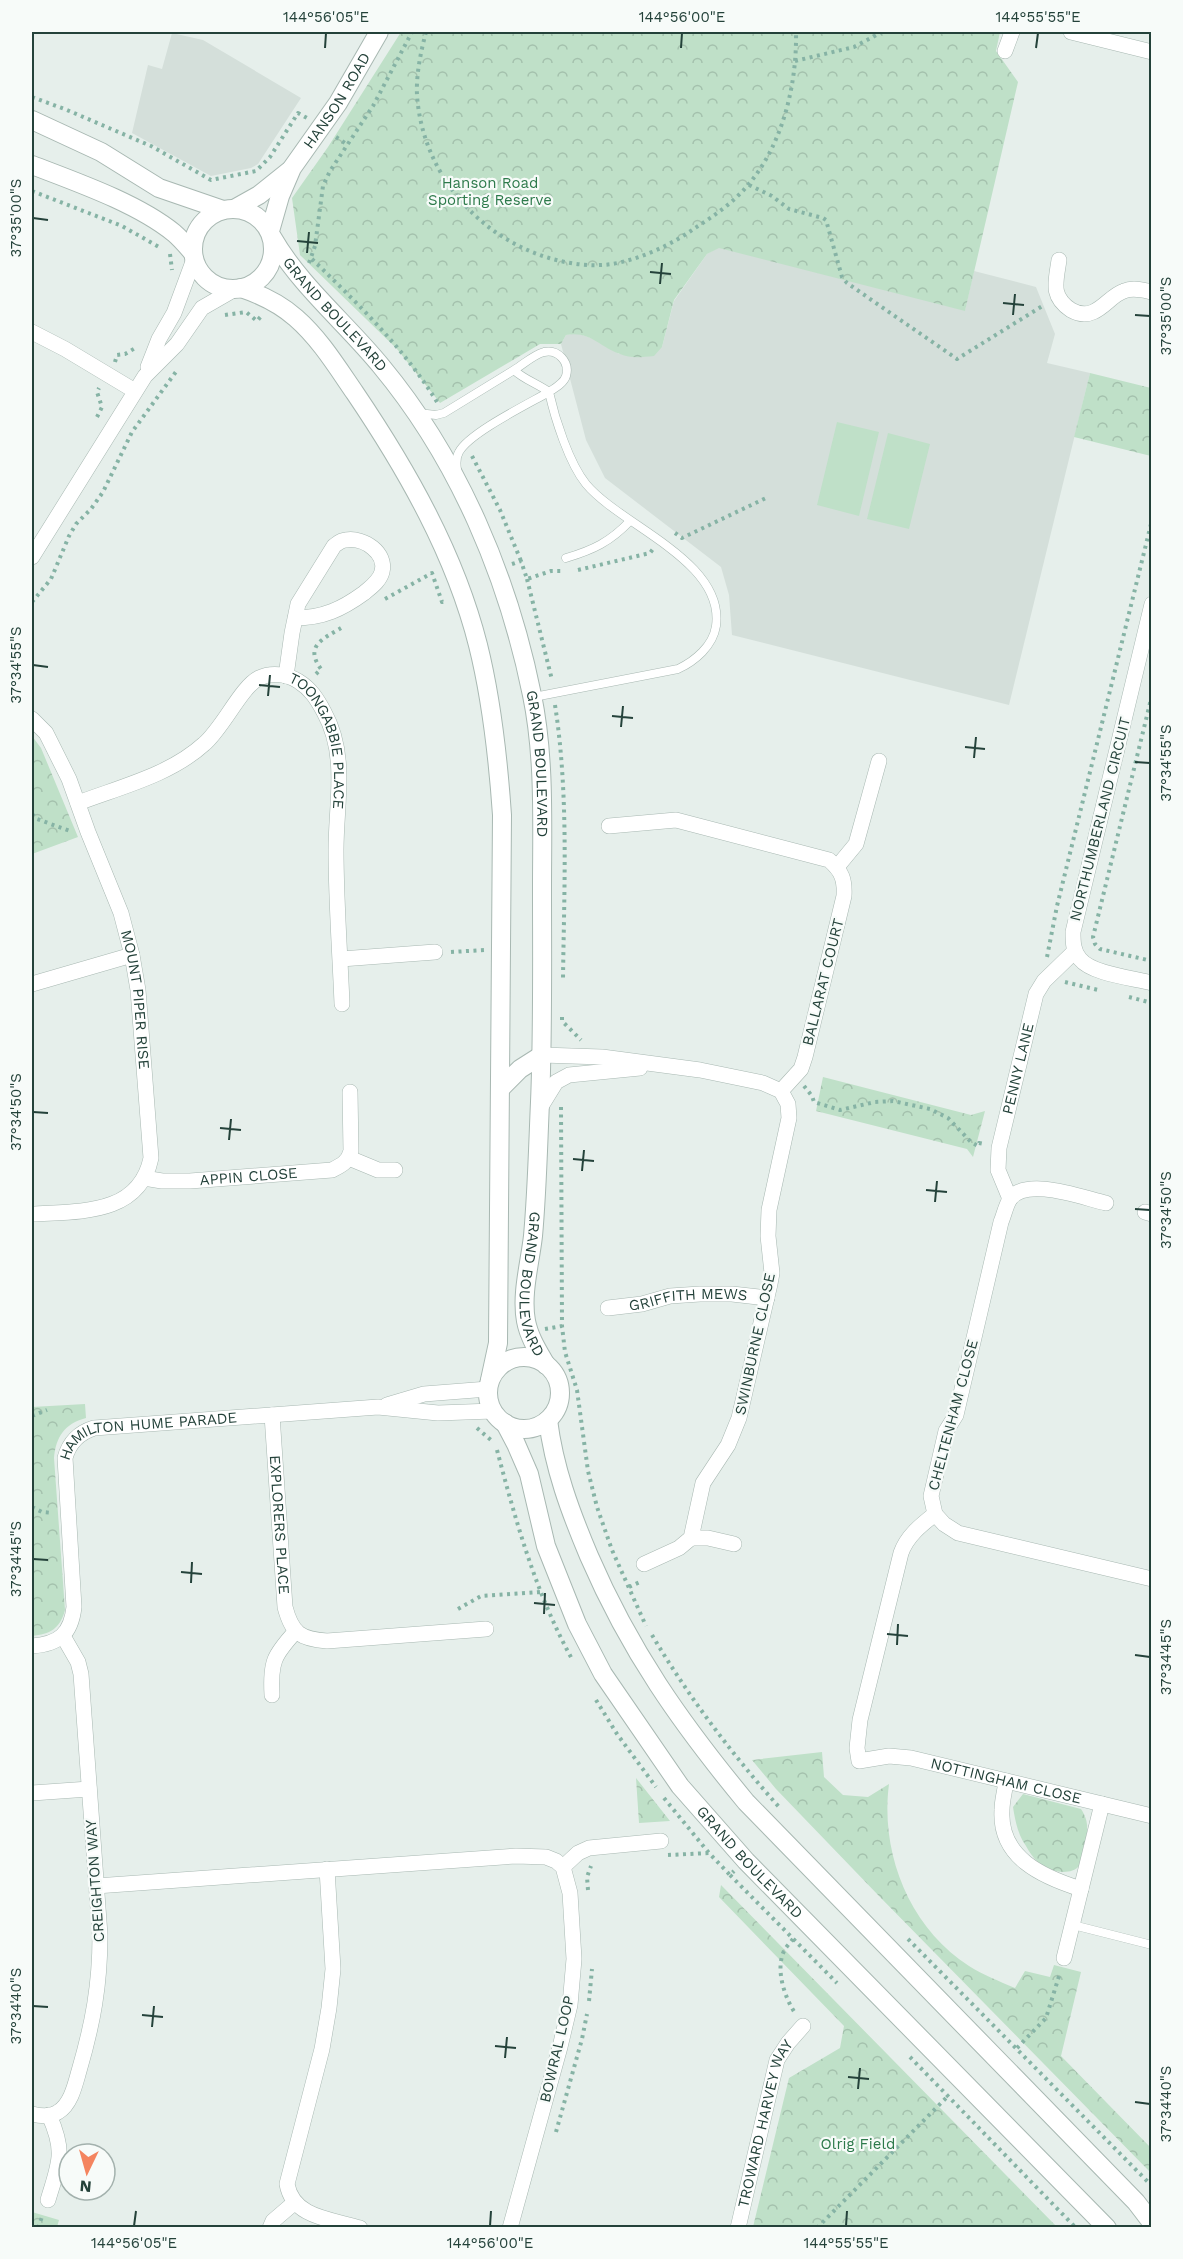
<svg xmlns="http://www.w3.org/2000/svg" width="1183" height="2259" viewBox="0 0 1183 2259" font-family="'Work Sans',sans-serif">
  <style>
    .built { fill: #d4dfda }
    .grass { fill: #bfe0c8 }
    .park { fill: url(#park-crowns) }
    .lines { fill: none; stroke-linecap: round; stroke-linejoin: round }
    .service-casing { stroke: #a8b8b2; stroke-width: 9 }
    .minor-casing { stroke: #a8b8b2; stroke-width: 16 }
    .tertiary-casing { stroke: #a8b8b2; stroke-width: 20 }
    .path { stroke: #86b3a5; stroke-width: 4; stroke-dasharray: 3 4.5; stroke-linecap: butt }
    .service { stroke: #fff; stroke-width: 8 }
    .minor { stroke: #fff; stroke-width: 15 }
    .tertiary { stroke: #fff; stroke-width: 18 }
    .ticks { fill: none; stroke: #24423a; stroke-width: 2 }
    .labels { text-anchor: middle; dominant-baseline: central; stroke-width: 4.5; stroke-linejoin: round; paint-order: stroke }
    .street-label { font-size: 15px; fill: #24423a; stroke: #f7fbf9 }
    .park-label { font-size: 15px; fill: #2d7a4b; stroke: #f7fbf9 }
    .neatline { fill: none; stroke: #24423a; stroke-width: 2 }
    .ticks-label { font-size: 15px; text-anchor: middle; fill: #24423a }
  </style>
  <defs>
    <pattern id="park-crowns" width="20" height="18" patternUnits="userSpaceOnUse" patternTransform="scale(1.5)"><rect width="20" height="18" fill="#bfe0c8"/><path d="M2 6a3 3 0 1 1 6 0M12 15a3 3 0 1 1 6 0" fill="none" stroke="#a4c1ad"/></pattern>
  </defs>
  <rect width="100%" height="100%" fill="#e6efeb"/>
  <path class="built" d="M172,33l31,7 98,58 -43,66 -7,4 -40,8 -79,-43 16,-68 14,4z
    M719,247l246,63 9,-39 62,16 19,47 -8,29 43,10 -81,332 -277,-70 -3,-40 -8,-28 -116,-89 -19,-38 -25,-96 5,-9 11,-2 20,7 22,14 43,-7 12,-46 33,-47z"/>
  <path class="grass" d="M837,422l42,10 -20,84 -42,-11z
    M888,433l42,11 -21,85 -42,-10z"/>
  <path class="park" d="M401,32h599l-4,19 22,31 -53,229 -246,-63 -12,6 -33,46 -12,47 -8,9c-12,1 -23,3 -34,-2 -21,-7 -29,-23 -54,-19l-5,9h-21l-100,59 -43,-54 -97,-94 -8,-57 36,-51z
    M1090,373l61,15v68l-77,-19z
    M32,736l9,12 37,89 -46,17z
    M823,1077l148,38 14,-4 -12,46 -6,-8 -151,-38z
    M85,1404l1,14c-22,6 -30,19 -32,40l11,152c-5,19 -15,24 -33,26v-229z
    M822,1752l2,25 19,18 25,2 21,-13c-9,69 20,143 80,182 14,9 30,15 46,22l10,-17 25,6 4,-12 27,7 -20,84 90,92v25l-272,-277 -103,-107 -24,-29z
    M636,1778l34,43 -31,2z
    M1023,1794l58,15c8,12 7,21 4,35 -1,7 -2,16 -6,22 -8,10 -30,6 -39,-2 -5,-4 -11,-12 -14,-18 -8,-11 -11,-26 -13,-39z
    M721,1885l336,342h-304l36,-149 51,-30 4,-22 -125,-129z
    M32,2212l27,8 -2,7h-25z"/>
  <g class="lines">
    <defs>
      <path id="service" d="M418,413l18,2 8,-2 70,-43
        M457,470c-1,-7 -1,-13 2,-18 10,-19 69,-48 90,-60 6,-4 15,-9 17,-16 4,-14 -8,-27 -22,-24 -11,3 -20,12 -30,18 9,9 24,14 35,22 6,27 20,71 37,92 35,42 139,77 130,142 -3,20 -21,35 -38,43l-144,28
        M566,558c27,-8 44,-16 64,-37
        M1073,1925l79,20"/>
      <g id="minor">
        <path d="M1071,32l81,20"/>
        <path d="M1005,51l7,-19"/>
        <path d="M1059,260c-3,22 -9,36 12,50 7,4 15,5 22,2 12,-5 19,-17 31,-21 9,-4 19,-1 28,1"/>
        <path d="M32,332l33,17 70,42"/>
        <path d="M148,367l11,-28 15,-26 20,-54"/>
        <path d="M32,557l113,-181 32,-32 25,-36 33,-19"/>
        <path d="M1152,604l-79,328c0,10 0,19 7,27 12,15 53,19 72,24"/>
        <path d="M286,676l6,-43 6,-29 36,-58c4,-3 7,-6 12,-6 18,-3 41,13 36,32 -3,10 -11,15 -18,21 -22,16 -41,25 -69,25"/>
        <path id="s1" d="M32,719l14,14 23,46 19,53 33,81 11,42 6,35 13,168c-12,58 -73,53 -119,56"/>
        <path id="s2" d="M78,803c42,-16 92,-28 126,-59 19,-16 37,-57 55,-66 12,-6 28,-4 39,3 13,8 19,18 26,31 24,43 12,91 12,138 0,51 4,103 6,154"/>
        <path d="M609,826l67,-6 153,40c13,11 16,20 15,36l-39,161 -4,12 -20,22"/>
        <path d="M837,867l19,-23 23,-83"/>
        <path d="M341,959l94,-7"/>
        <path d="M32,984l100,-29"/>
        <path d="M542,1055l60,2 98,13 63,13 18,8 7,13 1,14 -20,92 -1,26 4,37 -2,11 -31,134 -11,27 -25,38 -12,55 -12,10 -35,16"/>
        <path d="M540,1108l16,-26 13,-7 71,-7"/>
        <path d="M349,1158l29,12h17"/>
        <path id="s3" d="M144,1178l18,3h28l142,-11c10,-5 16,-8 19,-19l-1,-59"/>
        <path id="s4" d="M1010,1199l-12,-29 1,-22 37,-154 8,-13 31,-30"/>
        <path d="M1106,1203c-23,-5 -80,-27 -96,-4 -4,6 -6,16 -9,23l-45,193 -10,16 -15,65 4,18 9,10 14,9 194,46"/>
        <path d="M1145,1212l7,2"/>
        <path id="s5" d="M608,1308l34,-4 28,-8 30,-2h32l35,4"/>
        <path d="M387,1405l37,-11 64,-5"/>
        <path id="s6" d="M272,1415l13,192c7,27 16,32 42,34l159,-12"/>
        <path id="s7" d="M935,1514c-14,11 -28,22 -34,39l-41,167 -3,28 2,13 30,-5 22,2 241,58"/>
        <path d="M691,1538h17l26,6"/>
        <path id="s8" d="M32,1646c27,-2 39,-12 42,-39l-9,-149c4,-15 13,-25 29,-30l284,-21 60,6 55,-2"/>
        <path d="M272,1695c-2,-33 2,-40 24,-64"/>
        <path d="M1006,1781c-1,10 -4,19 -4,29 -3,48 41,67 79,79"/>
        <path d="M32,1793l57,-4"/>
        <path d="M563,1867l15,-14 11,-5 72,-7"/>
        <path d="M327,1869l6,100 -4,39 -7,41 -35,135c6,34 44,35 73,44"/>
        <path d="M96,1886l420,-30 30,1 10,4 7,6 7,26 4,66 -4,46 -10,42 -50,181"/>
        <path d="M1064,1958l38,-154"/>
        <path d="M32,2114c8,2 19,3 26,-2 13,-8 17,-27 21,-41 14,-48 21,-86 21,-136l-19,-261 -3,-12 -15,-26"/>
        <path d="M48,2200c11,-37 18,-47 1,-85"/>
        <path d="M270,2228l3,-7 21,-18"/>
        <path id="s9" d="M738,2228l39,-168 11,-17 15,-17"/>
      </g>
      <g id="tertiary">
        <path d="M32,120l69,32 58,36 64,22"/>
        <path d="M32,165c44,17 105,38 142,68 7,6 13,13 19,20"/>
        <path d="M234,209l25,-14 30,-24"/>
        <circle cx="233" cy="249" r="40"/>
        <path id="s10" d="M270,231l10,-35 12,-28 46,-65 41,-71"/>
        <path id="s11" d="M272,237c28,49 74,86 109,129 78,94 127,211 151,329 13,63 10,130 10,194 0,71 1,142 -2,213 -2,45 -3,90 -7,134 -3,27 -12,58 -7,85 3,16 12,30 20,44"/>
        <path d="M241,288c21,7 38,15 55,30 24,21 41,49 59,75 52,77 100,161 123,252 14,56 20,112 24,170l-4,528 -8,37"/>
        <path d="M501,1088l19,-19 22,-14"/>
        <circle cx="524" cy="1393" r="36"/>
        <path d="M548,1420c6,48 22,91 41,136 41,95 91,166 157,246l390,400 16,21"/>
        <path id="s12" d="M505,1423l11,21 13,30 17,72 31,78 26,50 77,112 66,75 361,367"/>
      </g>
    </defs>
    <use href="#service" class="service-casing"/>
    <use href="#minor" class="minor-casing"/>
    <use href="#tertiary" class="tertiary-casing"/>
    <path class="path" d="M426,32c-5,19 -10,42 -9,63 5,76 59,141 132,163 20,6 42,9 63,6 29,-5 59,-19 83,-36 19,-12 39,-26 53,-43 35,-41 49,-101 48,-153
      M795,61l59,-14 28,-15
      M32,97l35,13 84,36 60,34 45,-9 14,-14 28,-44 9,5
      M336,137l12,8
      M749,185l23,11 17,13 34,9 3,2 16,57 5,6 110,76 87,-54
      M32,191l90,35 37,21
      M170,254l2,16
      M312,259c45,44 92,89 125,143
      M309,263l6,-17 8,-60 7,-15 43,-65 39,-74
      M225,315l21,-3 11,9 5,-6
      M115,362l2,-7 8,-1 12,-7
      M97,417l5,-10 -5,-15 2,-4
      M472,456l28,54 21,51
      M675,533l7,5 84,-40
      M512,564l9,-3 6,18 24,-8h10
      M578,570l72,-17 3,-4
      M527,579l25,101
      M385,599l47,-26 10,29 4,-1
      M32,602l19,-23 18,-43 7,-12 15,-15 12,-17 29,-60 46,-63
      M316,674l5,-5c-17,-23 2,-30 20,-41
      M1152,695l-59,242 2,7 5,5 52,12
      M555,705c14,90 9,184 8,275
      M32,814l5,5 33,12
      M451,952l34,-2
      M1047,957l10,-51 95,-386
      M1065,982l33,8
      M1129,997l23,6
      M562,1017v4l19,19
      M804,1086l8,10 2,6 26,8 35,-8 18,-1 37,8 18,9 23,24 7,4 1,-3 5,1
      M561,1107l1,219 3,26 12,38 11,81 9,36 15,43 34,76
      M545,1329l17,-3
      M32,1416l15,-6
      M477,1428l15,13
      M497,1450c19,72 39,144 75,209
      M32,1507l10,5 11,1
      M629,1587l13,-6
      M458,1609l23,-13 59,-4
      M652,1635c36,61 79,118 127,172
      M596,1700l21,34 39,53
      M664,1798l45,55
      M668,1855l41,-2 21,22 4,-4
      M730,1875l107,108
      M588,1890l-1,-13 4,-11
      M793,1939c-3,4 -7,8 -9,12 -9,19 1,47 11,62
      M908,1939l244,247
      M589,2001l3,-32
      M1017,2048l29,-30 14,-45
      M910,2057l166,171
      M556,2132l26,-93 5,-25
      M38,2228l5,-14
      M817,2228l130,-131"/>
    <use href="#service" class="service"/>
    <use href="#minor" class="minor"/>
    <use href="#tertiary" class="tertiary"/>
  </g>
  <path class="ticks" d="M325,48l1,-15M681,48l1,-15M1036,48l2,-15M33,218l15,2M297,241l21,2M307,253l2,-21M650,272l21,2M660,284l2,-21M1003,303l21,2M1013,315l2,-21M1135,315l15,1M33,665l15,2M259,685l21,2M268,696l2,-21M612,716l21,2M621,727l2,-21M965,747l20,2M974,758l2,-21M1135,762l15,1M33,1112l15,1M220,1128l21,2M229,1140l2,-21M573,1159l21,2M582,1171l2,-21M926,1190l21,2M935,1202l2,-21M1135,1209l15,1M33,1559l15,1M181,1572l21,2M191,1583l1,-21M534,1603l21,2M544,1614l1,-21M887,1634l21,2M897,1645l1,-21M1135,1655l15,2M33,2006l15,1M142,2015l21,2M152,2027l2,-21M495,2046l21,2M505,2058l2,-21M848,2077l21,2M858,2089l2,-21M1135,2102l15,2M134,2226l2,-15M490,2226l1,-15M846,2226l1,-15"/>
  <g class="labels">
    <g class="street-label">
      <text stroke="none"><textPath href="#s10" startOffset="148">HANSON ROAD</textPath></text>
      <text stroke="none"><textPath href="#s11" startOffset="100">GRAND BOULEVARD</textPath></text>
      <text stroke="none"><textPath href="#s2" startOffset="333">TOONGABBIE PLACE</textPath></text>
      <text stroke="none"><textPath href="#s11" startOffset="604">GRAND BOULEVARD</textPath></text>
      <text transform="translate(1100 819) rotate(-76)">NORTHUMBERLAND CIRCUIT</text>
      <text transform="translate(823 982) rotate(-76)">BALLARAT COURT</text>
      <text stroke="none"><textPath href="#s1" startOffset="303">MOUNT PIPER RISE</textPath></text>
      <text stroke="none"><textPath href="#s4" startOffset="135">PENNY LANE</textPath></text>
      <text stroke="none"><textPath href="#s3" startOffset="105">APPIN CLOSE</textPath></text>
      <text stroke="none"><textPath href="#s11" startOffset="1126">GRAND BOULEVARD</textPath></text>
      <text stroke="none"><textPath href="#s5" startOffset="81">GRIFFITH MEWS</textPath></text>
      <text transform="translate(755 1344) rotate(-78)">SWINBURNE CLOSE</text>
      <text transform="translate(953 1415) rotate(-75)">CHELTENHAM CLOSE</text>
      <text stroke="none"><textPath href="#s8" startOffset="306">HAMILTON HUME PARADE</textPath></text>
      <text stroke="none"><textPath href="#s6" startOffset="110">EXPLORERS PLACE</textPath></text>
      <text stroke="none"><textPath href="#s7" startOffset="416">NOTTINGHAM CLOSE</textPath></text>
      <text stroke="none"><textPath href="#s12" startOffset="510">GRAND BOULEVARD</textPath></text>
      <text transform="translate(95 1881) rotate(-94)">CREIGHTON WAY</text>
      <text transform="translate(557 2049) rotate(-77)">BOWRAL LOOP</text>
      <text stroke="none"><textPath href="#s9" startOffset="108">TROWARD HARVEY WAY</textPath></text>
    </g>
    <g class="park-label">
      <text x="490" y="183">Hanson Road<tspan x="490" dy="17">Sporting Reserve</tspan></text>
      <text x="858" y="2144">Olrig Field</text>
    </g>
  </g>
  <rect width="1183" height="2259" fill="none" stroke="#f7fbf9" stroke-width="66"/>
  <g transform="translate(87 2172) rotate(185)"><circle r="28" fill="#f7fbf9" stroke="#a3b1ad" stroke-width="1.5"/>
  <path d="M0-4.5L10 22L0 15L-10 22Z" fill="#f4845f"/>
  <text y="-9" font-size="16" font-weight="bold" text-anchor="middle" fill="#24423a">N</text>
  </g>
  <rect x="33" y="33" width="1117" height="2193" class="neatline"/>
  <g class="ticks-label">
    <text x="326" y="22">144°56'05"E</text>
    <text x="682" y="22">144°56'00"E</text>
    <text x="1038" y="22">144°55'55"E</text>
    <text transform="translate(16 218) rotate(-90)" y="5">37°35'00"S</text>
    <text transform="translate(1166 316) rotate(-90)" y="5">37°35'00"S</text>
    <text transform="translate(16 665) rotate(-90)" y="5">37°34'55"S</text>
    <text transform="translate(1166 763) rotate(-90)" y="5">37°34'55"S</text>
    <text transform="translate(16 1112) rotate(-90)" y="5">37°34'50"S</text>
    <text transform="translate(1166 1210) rotate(-90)" y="5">37°34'50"S</text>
    <text transform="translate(16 1559) rotate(-90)" y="5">37°34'45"S</text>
    <text transform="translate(1166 1657) rotate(-90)" y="5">37°34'45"S</text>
    <text transform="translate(16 2006) rotate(-90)" y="5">37°34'40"S</text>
    <text transform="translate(1166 2104) rotate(-90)" y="5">37°34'40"S</text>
    <text x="134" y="2248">144°56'05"E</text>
    <text x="490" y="2248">144°56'00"E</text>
    <text x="846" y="2248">144°55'55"E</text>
  </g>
</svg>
